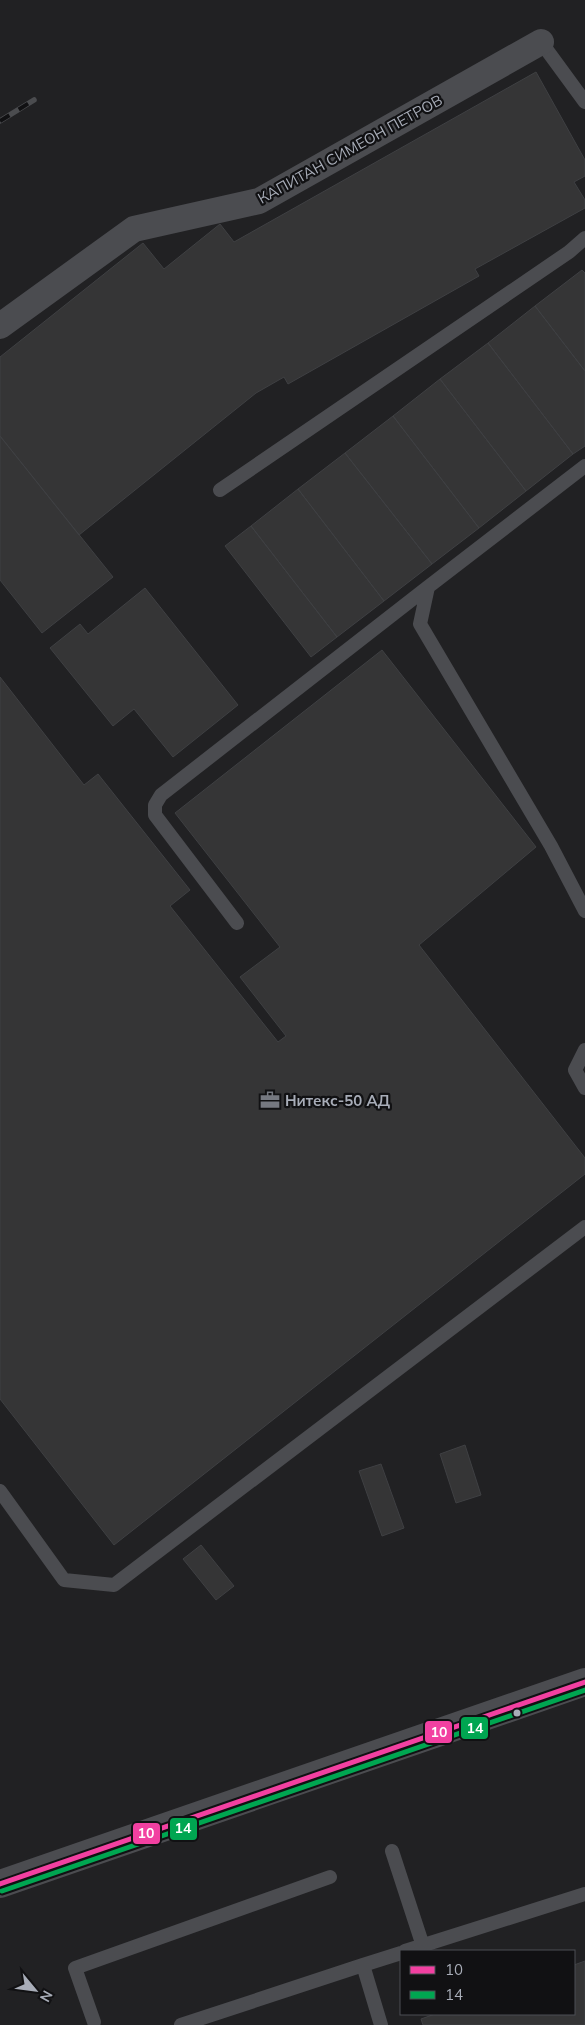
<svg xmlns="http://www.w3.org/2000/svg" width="585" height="2025" viewBox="0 0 585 2025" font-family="Mulish,sans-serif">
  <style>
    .built { fill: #212123; fill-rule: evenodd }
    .building { fill: #353536; stroke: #3f4043 }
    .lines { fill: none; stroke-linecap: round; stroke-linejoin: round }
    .service { stroke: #4b4c50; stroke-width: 14 }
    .minor { stroke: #4b4c50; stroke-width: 26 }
    .tertiary { stroke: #4b4c50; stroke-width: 28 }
    .rail-casing { stroke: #4b4c4f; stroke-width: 5.5 }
    .rail { stroke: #111113; stroke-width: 4; stroke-dasharray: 11; stroke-linecap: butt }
    .bus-1-casing { stroke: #111113; stroke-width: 9 }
    .bus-2-casing { stroke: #111113; stroke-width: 9 }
    .bus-1 { stroke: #f240a1; stroke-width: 5 }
    .bus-2 { stroke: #00a651; stroke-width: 5 }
    .bus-dot { fill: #a8adb8; stroke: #111113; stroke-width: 2 }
    .labels { text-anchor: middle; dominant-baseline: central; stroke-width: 4.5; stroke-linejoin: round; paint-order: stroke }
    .street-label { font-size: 15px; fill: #a8adb8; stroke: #111113 }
    .poi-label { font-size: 15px; font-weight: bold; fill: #a8adb8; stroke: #111113; text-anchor: start }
    .line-badge { stroke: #111113; stroke-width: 2 }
    .badge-label { font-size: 14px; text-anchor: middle; font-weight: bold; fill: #fff }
  </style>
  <rect width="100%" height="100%" fill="#171717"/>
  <path class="built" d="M0,0h585v2025h-585zM401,1951h173v63h-173z"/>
  <path class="building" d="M536,72l49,88v16l-11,6 11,18v8l-110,61 4,7 -191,108 -4,-7 -28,16 -177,142 -79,-99v-79l143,-114 21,26 56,-45 14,18z
    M582,270l3,3v98l-50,-65z
    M535,306l50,65v75l-12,8 -85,-111z
    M488,343l85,111 -47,37 -86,-112z
    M440,379l86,112 -47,37 -86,-112z
    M393,416l86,112 -47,36 -87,-111z
    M0,436l113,141 -71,56 -42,-53z
    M345,453l87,111 -48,37 -86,-112z
    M298,489l86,112 -47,36 -86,-111z
    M251,526l86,111 -26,20 -86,-111z
    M145,588l93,117 -65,52 -39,-48 -21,17 -63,-78 30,-24 8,10z
    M382,650l154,197 -117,98 166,213v16l-471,371 -114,-146v-722l84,108 14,-11 92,116 -20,16 108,136 8,-6 -46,-59 40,-30 -105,-134z
    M465,1445l16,50 -25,8 -16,-49z
    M381,1464l23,64 -22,8 -23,-65z
    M201,1545l33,41 -18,14 -33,-41z
    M585,1961v64h-162l-2,-6 14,-5h139v-49z"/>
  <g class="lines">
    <path class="service" d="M541,42l44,60
      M585,466l-157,121 -8,37 131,222 34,65
      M220,490l349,-238 16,-14
      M237,923l-82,-108v-10l6,-10 267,-208
      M585,1050l-10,20 10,18
      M0,1491l64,89 50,5 471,-358
      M392,1851l31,95
      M405,1951l180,-57
      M94,2022l-19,-54 255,-91
      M181,2025l182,-60
      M381,2025l-18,-60 38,-12"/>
    <path class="minor" d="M0,326l134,-97 125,-28 282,-159"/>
    <path class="tertiary" d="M0,1884l585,-202"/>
    <defs>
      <path id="rail" d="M0,121l34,-21"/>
    </defs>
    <use href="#rail" class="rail-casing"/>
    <use href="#rail" class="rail"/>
    <defs>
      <path id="bus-1" d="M0,1884l585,-202"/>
      <path id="bus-2" d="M2,1891l583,-201"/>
    </defs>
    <use href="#bus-1" class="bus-1-casing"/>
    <use href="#bus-2" class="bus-2-casing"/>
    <use href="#bus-1" class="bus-1"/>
    <use href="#bus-2" class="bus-2"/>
  </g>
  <defs>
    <symbol id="office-bare" viewBox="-9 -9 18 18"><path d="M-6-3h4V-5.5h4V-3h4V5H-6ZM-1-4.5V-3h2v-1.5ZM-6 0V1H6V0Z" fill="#757880" stroke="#111113" stroke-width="2.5" paint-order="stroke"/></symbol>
  </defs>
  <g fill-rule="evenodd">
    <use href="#office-bare" x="256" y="1086" width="28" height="28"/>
  </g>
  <circle class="bus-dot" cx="517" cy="1713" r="4.5"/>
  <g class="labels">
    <g class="street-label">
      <text transform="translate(350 149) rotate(-29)">КАПИТАН СИМЕОН ПЕТРОВ</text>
    </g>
    <g class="poi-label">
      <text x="285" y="1100">Нитекс-50 АД</text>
    </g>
  </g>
  <g class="line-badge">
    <rect x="460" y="1716" width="29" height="24" rx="5" fill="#00a651"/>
    <rect x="424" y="1720" width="29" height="24" rx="5" fill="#f240a1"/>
    <rect x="169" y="1817" width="29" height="24" rx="5" fill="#00a651"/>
    <rect x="132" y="1822" width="29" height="23" rx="5" fill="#f240a1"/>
  </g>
  <g class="badge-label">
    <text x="475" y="1733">14</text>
    <text x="439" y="1737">10</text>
    <text x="183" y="1833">14</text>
    <text x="146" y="1838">10</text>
  </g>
  <rect x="400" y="1950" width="175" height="65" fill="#111113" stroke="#4d4f55"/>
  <rect x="410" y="1966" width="25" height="8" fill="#f240a1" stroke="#4d4f55"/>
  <text x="445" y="1975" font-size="15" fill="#a8adb8">10</text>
  <rect x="410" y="1991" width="25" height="8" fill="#00a651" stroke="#4d4f55"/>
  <text x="445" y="2000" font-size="15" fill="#a8adb8">14</text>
  <g transform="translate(35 1990) rotate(119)" stroke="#111113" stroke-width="4" paint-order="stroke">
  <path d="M0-4L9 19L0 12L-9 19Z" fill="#a8adb8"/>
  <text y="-8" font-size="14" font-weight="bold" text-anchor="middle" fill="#a8adb8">N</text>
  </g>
</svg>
